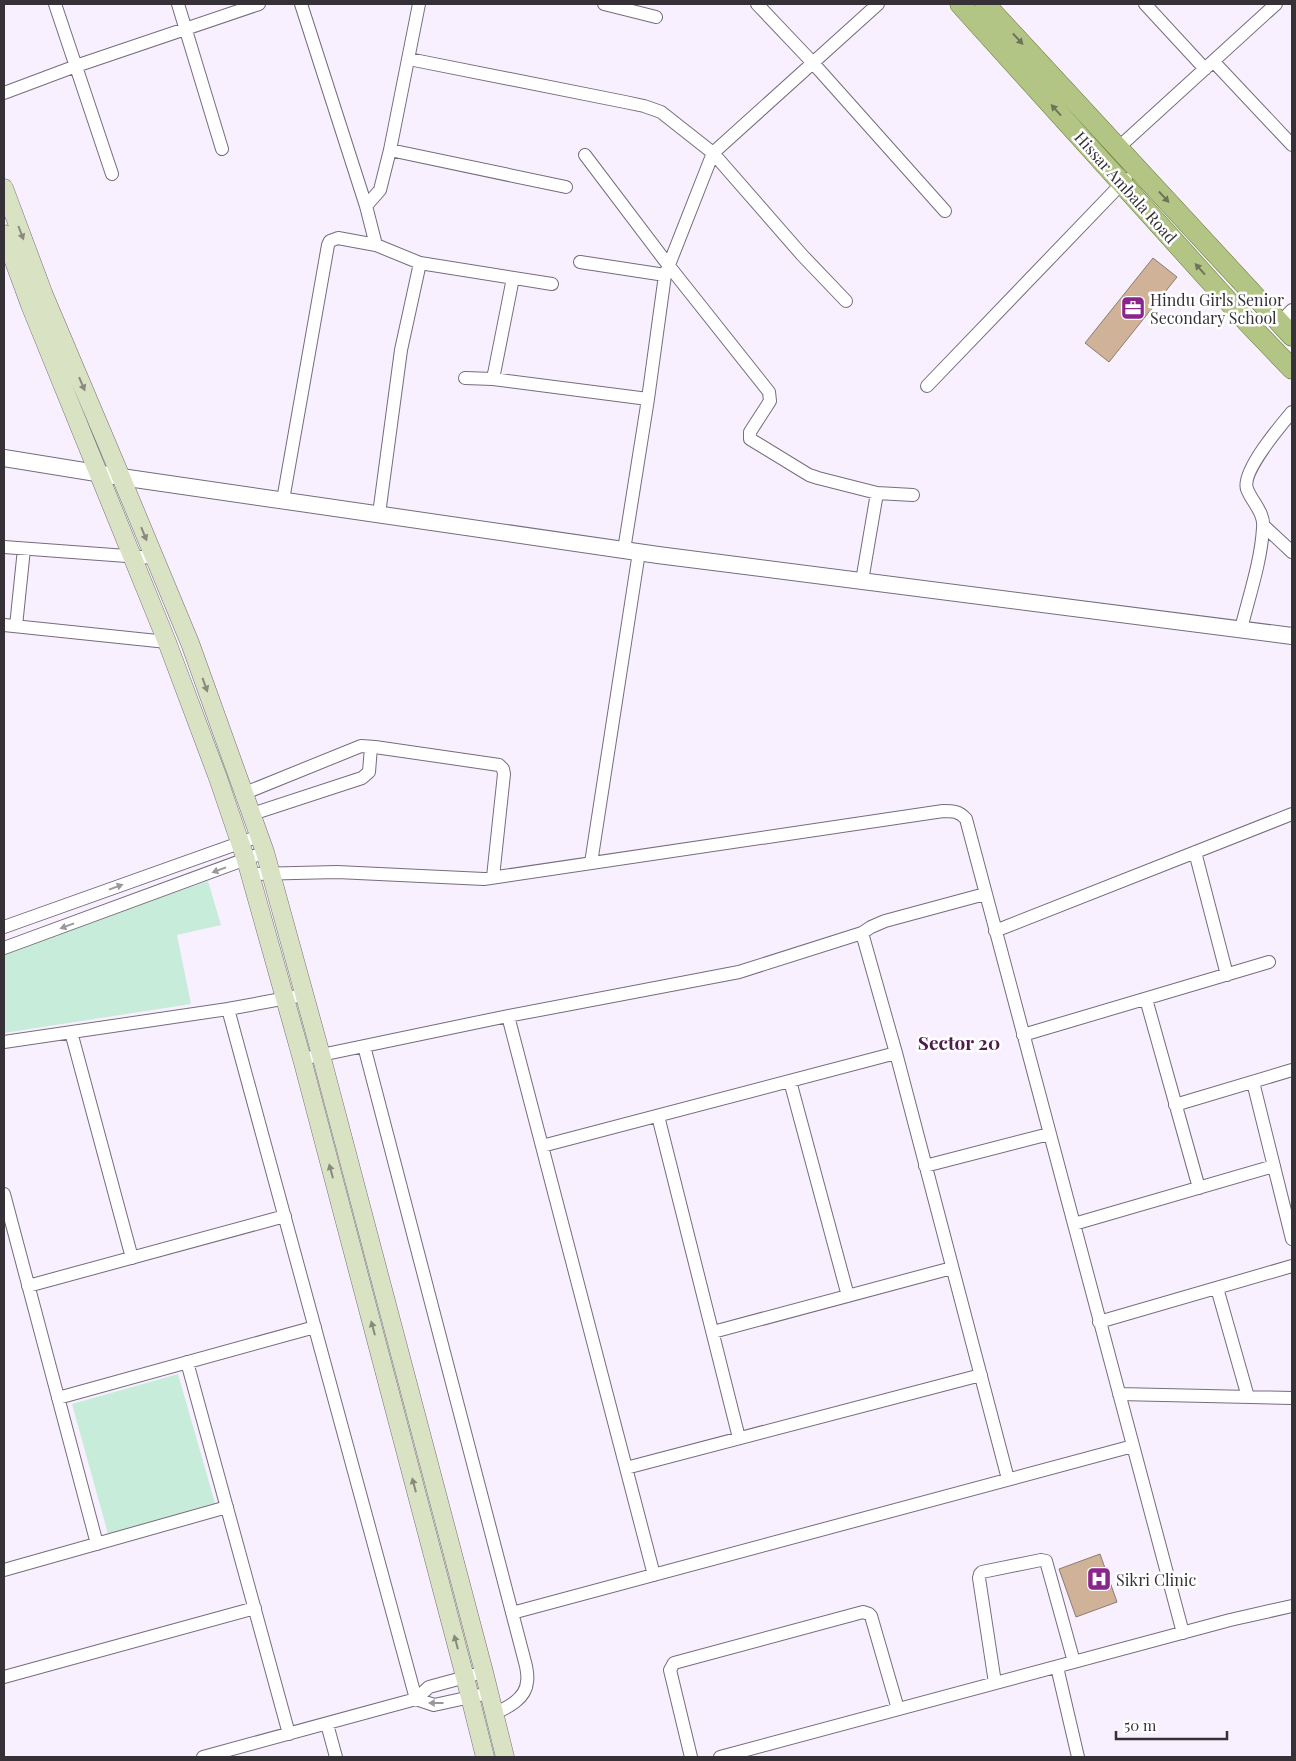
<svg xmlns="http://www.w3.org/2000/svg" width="1296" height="1761" viewBox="0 0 1296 1761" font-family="'Playfair Display',serif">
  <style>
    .green { fill: #c7edda }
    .building { fill: #cfb298; stroke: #897c70 }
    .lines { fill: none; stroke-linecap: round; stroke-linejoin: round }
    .minor-casing { stroke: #756d7b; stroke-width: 14 }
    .tertiary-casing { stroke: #756d7b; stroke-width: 18 }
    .secondary-casing { stroke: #756d7b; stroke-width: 19 }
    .primary-casing { stroke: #667834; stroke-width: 21 }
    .minor { stroke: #fff; stroke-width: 12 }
    .tertiary { stroke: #fff; stroke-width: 16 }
    .secondary { stroke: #d9e2c2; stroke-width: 18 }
    .primary { stroke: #b3c584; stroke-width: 20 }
    .oneway { fill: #6e745a }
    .oneway2 { fill: #878a7c }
    .oneway3 { fill: #9a989b }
    .labels { text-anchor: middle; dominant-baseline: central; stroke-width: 5; stroke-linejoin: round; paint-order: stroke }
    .street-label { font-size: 16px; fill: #353137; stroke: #fff }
    .poi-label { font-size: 16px; fill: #353137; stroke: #fff; text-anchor: start }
    .quarter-label { font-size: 19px; font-weight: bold; fill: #4c1c4c; stroke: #fff }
  </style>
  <rect width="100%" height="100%" fill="#f8f0fe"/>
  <path class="green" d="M208,881l13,44 -44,10 14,69 -187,29v-81z
    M178,1374l37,129 -107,31 -36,-130z"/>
  <path class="building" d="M1153,258l24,19 -68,85 -24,-19z
    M1100,1554l17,48 -41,15 -17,-48z"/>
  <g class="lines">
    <defs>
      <path id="minor" d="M55,4l57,170
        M178,4l44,145
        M301,4l65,202 10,39
        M604,4l52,13
        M757,4l56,59 132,148
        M1145,4l60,65
        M409,59l216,43 19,4 17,6 52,41 89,102 44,46
        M1213,61l79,84
        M4,93l72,-27 183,-62
        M1118,148l158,-144
        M390,150l176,37
        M585,155l84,111 100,126 1,9 -20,31v7l59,36 9,3 59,15 36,2
        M366,206l14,-16 10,-40 29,-146
        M580,262l85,13
        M1280,322l12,-12
        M465,378l28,1 155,20
        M493,379l20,-101
        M927,386l199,-207
        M283,500l45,-255 2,-4 8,-3 38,7 44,18 132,21
        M379,514l22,-164 19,-87
        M1264,526l28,26
        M4,547l150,11
        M624,550l24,-151 17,-124 48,-122 165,-149
        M862,581l15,-88
        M4,625l163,17
        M16,626l8,-77
        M1241,629c8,-33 20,-67 22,-101 2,-15 -11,-26 -16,-39 -6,-17 34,-64 45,-77
        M245,793l116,-47 14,1 124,18 4,4 1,5 -11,103
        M252,814l110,-36 7,-6 2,-25
        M1195,852l32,123
        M591,863l48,-311
        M251,874l86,-2 147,7 459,-68c10,0 16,0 23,8l217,814
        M4,927l255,-91
        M995,931l297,-117
        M862,933l34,120 112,426
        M4,948l261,-96
        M1146,999l53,189
        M228,1009l188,690
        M508,1016l146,559
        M71,1032l61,226
        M1023,1035l246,-73
        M4,1042l224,-33 75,-14
        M364,1046l162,620c1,5 2,11 1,16 -1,16 -19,26 -33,31
        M302,1059l206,-43 231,-44 123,-39 9,-6 14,-6 100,-27
        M790,1081l58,215
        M1253,1082l39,157
        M1175,1105l117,-35
        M658,1116l81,322
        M542,1146l354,-93
        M925,1166l124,-32
        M4,1194l93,350
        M1074,1224l200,-58
        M28,1286l257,-70
        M1217,1288l31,109
        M1099,1322l193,-56
        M713,1332l239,-64
        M187,1362l102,372
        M1119,1394l173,4
        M58,1398l257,-71
        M626,1468l355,-93
        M4,1570l223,-63
        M512,1613l621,-167
        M1057,1667l21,90
        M4,1677l251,-69
        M995,1683l-16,-105 1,-4 2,-2 59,-12 5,1 28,101
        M416,1699l18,6 55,-12
        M327,1724l9,33
        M203,1757l213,-58 13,-12 44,-12
        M691,1757l-21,-87 4,-7 189,-51 6,2 2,2 27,93
        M720,1757l510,-137 62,-14"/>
      <path id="tertiary" d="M4,458l117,19 537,78 634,81"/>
      <path id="secondary" d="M4,188l40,107 77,182 69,166 75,209 56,203 163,617 21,85
        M4,234l26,71 137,337 51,136 28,82 56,199 163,618 20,80"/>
      <path id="primary" d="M960,4l287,318 45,47
        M985,4l307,332"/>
    </defs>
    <use href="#minor" class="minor-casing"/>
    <use href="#tertiary" class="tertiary-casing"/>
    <use href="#secondary" class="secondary-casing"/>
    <use href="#primary" class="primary-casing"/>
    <use href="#minor" class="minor"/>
    <use href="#tertiary" class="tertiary"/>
    <use href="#secondary" class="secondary"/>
    <use href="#primary" class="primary"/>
  </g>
  <defs><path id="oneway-solid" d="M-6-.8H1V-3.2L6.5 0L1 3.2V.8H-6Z" transform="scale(1.25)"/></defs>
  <g class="oneway">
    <use href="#oneway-solid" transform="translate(1018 39) rotate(47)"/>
    <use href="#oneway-solid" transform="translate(1056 110) rotate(-132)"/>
    <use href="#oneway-solid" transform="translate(1164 197) rotate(47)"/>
    <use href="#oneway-solid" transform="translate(1200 269) rotate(-132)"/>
  </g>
  <g class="oneway2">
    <use href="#oneway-solid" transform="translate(21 233) rotate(69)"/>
    <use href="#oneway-solid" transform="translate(82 384) rotate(67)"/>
    <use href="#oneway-solid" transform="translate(144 534) rotate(68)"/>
    <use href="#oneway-solid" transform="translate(205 685) rotate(70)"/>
    <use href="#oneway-solid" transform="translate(331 1171) rotate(-105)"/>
    <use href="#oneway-solid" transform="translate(373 1328) rotate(-105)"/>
    <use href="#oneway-solid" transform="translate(414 1485) rotate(-105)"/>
    <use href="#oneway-solid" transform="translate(456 1642) rotate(-105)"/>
  </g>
  <g class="oneway3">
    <use href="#oneway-solid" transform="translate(219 870) rotate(160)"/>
    <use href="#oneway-solid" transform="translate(116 887) rotate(-20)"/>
    <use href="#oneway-solid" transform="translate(67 926) rotate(160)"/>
    <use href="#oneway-solid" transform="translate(436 1703) rotate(-180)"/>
  </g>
  <defs>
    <symbol id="office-square" viewBox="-11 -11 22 22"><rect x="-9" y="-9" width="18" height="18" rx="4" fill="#8a258c" stroke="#fff"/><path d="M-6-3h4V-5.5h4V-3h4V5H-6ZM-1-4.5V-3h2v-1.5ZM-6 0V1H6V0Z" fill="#fff"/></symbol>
    <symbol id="hospital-square" viewBox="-11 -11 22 22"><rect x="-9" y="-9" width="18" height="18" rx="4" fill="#8a258c" stroke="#fff"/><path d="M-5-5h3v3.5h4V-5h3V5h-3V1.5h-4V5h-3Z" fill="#fff"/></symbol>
  </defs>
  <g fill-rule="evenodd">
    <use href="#office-square" x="1119" y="294" width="28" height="28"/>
    <use href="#hospital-square" x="1085" y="1565" width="28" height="28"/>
  </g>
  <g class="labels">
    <g class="street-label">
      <text transform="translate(1126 187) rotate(48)">Hissar Ambala Road</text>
    </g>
    <g class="poi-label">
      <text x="1150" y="299">Hindu Girls Senior<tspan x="1150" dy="18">Secondary School</tspan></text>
      <text x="1116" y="1579">Sikri Clinic</text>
    </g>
    <g class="quarter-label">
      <text x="959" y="1042">Sector 20</text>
    </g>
  </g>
  <rect width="1296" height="1761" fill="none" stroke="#353137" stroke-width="10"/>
  <path d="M1116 1731v8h111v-8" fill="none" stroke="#353137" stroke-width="2.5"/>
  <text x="1124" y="1731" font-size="15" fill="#353137" stroke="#ffffff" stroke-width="4" paint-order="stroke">50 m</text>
</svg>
